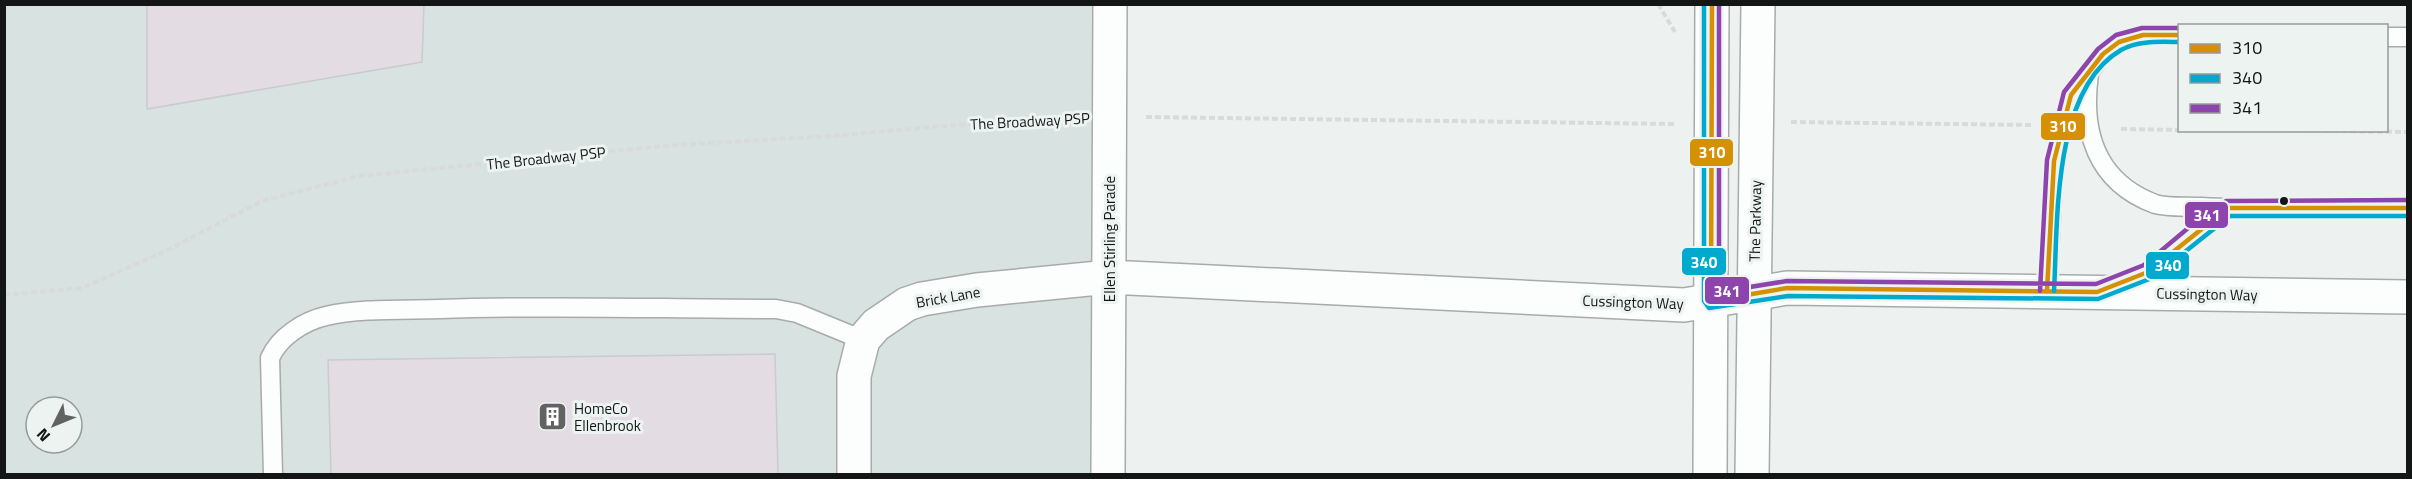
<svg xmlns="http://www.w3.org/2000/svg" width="2412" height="479" viewBox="0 0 2412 479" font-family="'Titillium Web',sans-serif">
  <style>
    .built { fill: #d8e2e0; fill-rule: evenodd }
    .building { fill: #e3dde3; stroke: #cacbcb; stroke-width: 1.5 }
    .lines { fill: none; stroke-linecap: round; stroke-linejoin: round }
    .lane-casing { stroke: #a8abaa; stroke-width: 21 }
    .street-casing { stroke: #a8abaa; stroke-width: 36 }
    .secondary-casing { stroke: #a8abaa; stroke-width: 36 }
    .path { stroke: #d9dada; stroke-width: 4; stroke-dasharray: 6 3; stroke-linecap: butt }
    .lane { stroke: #fcfdfd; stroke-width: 18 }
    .street { stroke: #fcfdfd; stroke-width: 33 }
    .secondary { stroke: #fcfdfd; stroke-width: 33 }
    .bus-1-casing { stroke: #ecf3f1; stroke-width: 9 }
    .bus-2-casing { stroke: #ecf3f1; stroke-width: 9 }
    .bus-3-casing { stroke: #ecf3f1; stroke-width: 9 }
    .bus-1 { stroke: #d59003; stroke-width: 4.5 }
    .bus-2 { stroke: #00a9ce; stroke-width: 4.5 }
    .bus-3 { stroke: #8e44ad; stroke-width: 4.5 }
    .bus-dot { fill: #141616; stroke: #ecf3f1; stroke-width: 2 }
    .labels { text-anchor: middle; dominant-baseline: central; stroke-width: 6; stroke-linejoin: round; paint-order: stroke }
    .street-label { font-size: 15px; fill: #141616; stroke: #ecf3f1 }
    .poi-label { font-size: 15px; fill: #141616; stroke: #ecf3f1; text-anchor: start }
    .line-badge { stroke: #ecf3f1; stroke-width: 2 }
    .badge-label { font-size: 16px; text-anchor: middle; font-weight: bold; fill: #fff }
  </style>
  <rect width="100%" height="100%" fill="#edf2f0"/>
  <path class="built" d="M4,5h1106l-2,469h-1103zM36,407h36v36h-36z"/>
  <path class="building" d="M147,4h277l-2,58 -275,47z
    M775,354l3,120h-447l-3,-114z"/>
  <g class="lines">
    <defs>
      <path id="lane" d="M2386,37h22
        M2089,74c-8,57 7,108 66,130 13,4 32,2 46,3 69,4 138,1 207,1
        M2115,285l33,-13 43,-37 37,-27
        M2047,291l7,-130 17,-66 32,-41 16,-12 24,-7h37
        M273,474l-3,-116c9,-21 34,-37 56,-42 32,-8 80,-6 114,-7 111,-4 224,0 336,0l21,4 66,27"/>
      <path id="street" d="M854,474v-98l9,-36 13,-15 31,-21 15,-5 55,-9 132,-13 575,28 103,-17 621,9
        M1108,474l2,-470"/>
      <path id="secondary" d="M1710,474l2,-470
        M1752,474l6,-470"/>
    </defs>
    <use href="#lane" class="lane-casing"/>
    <use href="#street" class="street-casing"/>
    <use href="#secondary" class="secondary-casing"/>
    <path class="path" d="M1658,4l17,28
      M1146,117l530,7
      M1791,122l242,3
      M2121,129l59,1
      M2260,130l148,2
      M4,295l78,-7 82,-36 98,-51 97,-25 316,-31 156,-9 181,-16 61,-2"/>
    <use href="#lane" class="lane"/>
    <use href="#street" class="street"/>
    <use href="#secondary" class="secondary"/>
    <defs>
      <path id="bus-1" d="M2047,291l7,-130 17,-66 32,-41 16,-12 24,-7h37
        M1711,301l76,-13 310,4 51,-20 80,-64h180
        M1711,301l1,-297"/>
      <path id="bus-2" d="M1704,4v297l5,7 79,-12 310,3 54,-21 78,-62h178
        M2054,291c4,-70 -2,-201 67,-241 17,-10 40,-8 59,-8"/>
      <path id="bus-3" d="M1719,4v288l68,-11 309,3 48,-19 43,-36 39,-28 182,-1
        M2040,291l7,-131 17,-68 34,-43 18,-14 26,-7h38"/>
    </defs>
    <use href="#bus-1" class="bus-1-casing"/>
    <use href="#bus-2" class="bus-2-casing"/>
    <use href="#bus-3" class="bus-3-casing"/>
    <use href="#bus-1" class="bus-1"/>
    <use href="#bus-2" class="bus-2"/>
    <use href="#bus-3" class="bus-3"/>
  </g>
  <defs>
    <symbol id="building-square" viewBox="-11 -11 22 22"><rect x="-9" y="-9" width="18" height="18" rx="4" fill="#606362" stroke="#ecf3f1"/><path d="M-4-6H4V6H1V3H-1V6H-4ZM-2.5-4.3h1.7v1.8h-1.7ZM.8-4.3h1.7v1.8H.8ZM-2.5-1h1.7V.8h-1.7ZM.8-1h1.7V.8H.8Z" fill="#fff"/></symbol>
  </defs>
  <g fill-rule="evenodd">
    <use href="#building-square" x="536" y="400" width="33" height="33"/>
  </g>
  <circle class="bus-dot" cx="2284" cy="201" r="5"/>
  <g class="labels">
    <g class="street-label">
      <text transform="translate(1030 121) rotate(-3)">The Broadway PSP</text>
      <text transform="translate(546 158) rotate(-6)">The Broadway PSP</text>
      <text transform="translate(1755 221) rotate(-89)">The Parkway</text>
      <text transform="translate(1109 239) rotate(-90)">Ellen Stirling Parade</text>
      <text transform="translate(2207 294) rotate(1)">Cussington Way</text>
      <text transform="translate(948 297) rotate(-10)">Brick Lane</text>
      <text transform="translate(1633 302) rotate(2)">Cussington Way</text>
    </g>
    <g class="poi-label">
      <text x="574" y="408">HomeCo<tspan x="574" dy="17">Ellenbrook</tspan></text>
    </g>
  </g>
  <g class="line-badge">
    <rect x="2040" y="112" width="46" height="29" rx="6" fill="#d59003"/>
    <rect x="1689" y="138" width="45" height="29" rx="6" fill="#d59003"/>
    <rect x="2184" y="201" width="45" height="28" rx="6" fill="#8e44ad"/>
    <rect x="1681" y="247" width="46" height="29" rx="6" fill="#00a9ce"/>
    <rect x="2145" y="251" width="45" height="29" rx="6" fill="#00a9ce"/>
    <rect x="1704" y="276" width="46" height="29" rx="6" fill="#8e44ad"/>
  </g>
  <g class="badge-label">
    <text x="2063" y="132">310</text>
    <text x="1712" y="158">310</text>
    <text x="2207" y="221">341</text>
    <text x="1704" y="268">340</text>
    <text x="2168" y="271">340</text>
    <text x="1727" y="297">341</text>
  </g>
  <rect width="2412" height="479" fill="none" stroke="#141616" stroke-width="12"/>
  <rect x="2178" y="24" width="210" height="108" fill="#ecf3f1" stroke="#969b99" stroke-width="1.5"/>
  <rect x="2190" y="44" width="30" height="9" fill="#d59003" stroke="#969b99" stroke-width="1.5"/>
  <text x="2232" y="54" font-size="18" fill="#141616">310</text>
  <rect x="2190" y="74" width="30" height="9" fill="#00a9ce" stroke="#969b99" stroke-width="1.5"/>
  <text x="2232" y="84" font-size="18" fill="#141616">340</text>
  <rect x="2190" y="104" width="30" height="9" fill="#8e44ad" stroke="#969b99" stroke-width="1.5"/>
  <text x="2232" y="114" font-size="18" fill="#141616">341</text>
  <g transform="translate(54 425) rotate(227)"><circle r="28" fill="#ecf3f1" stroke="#969b99" stroke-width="1.5"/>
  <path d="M0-4.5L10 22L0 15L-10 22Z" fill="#606362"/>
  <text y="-9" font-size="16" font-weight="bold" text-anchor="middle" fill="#141616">N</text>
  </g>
</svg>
